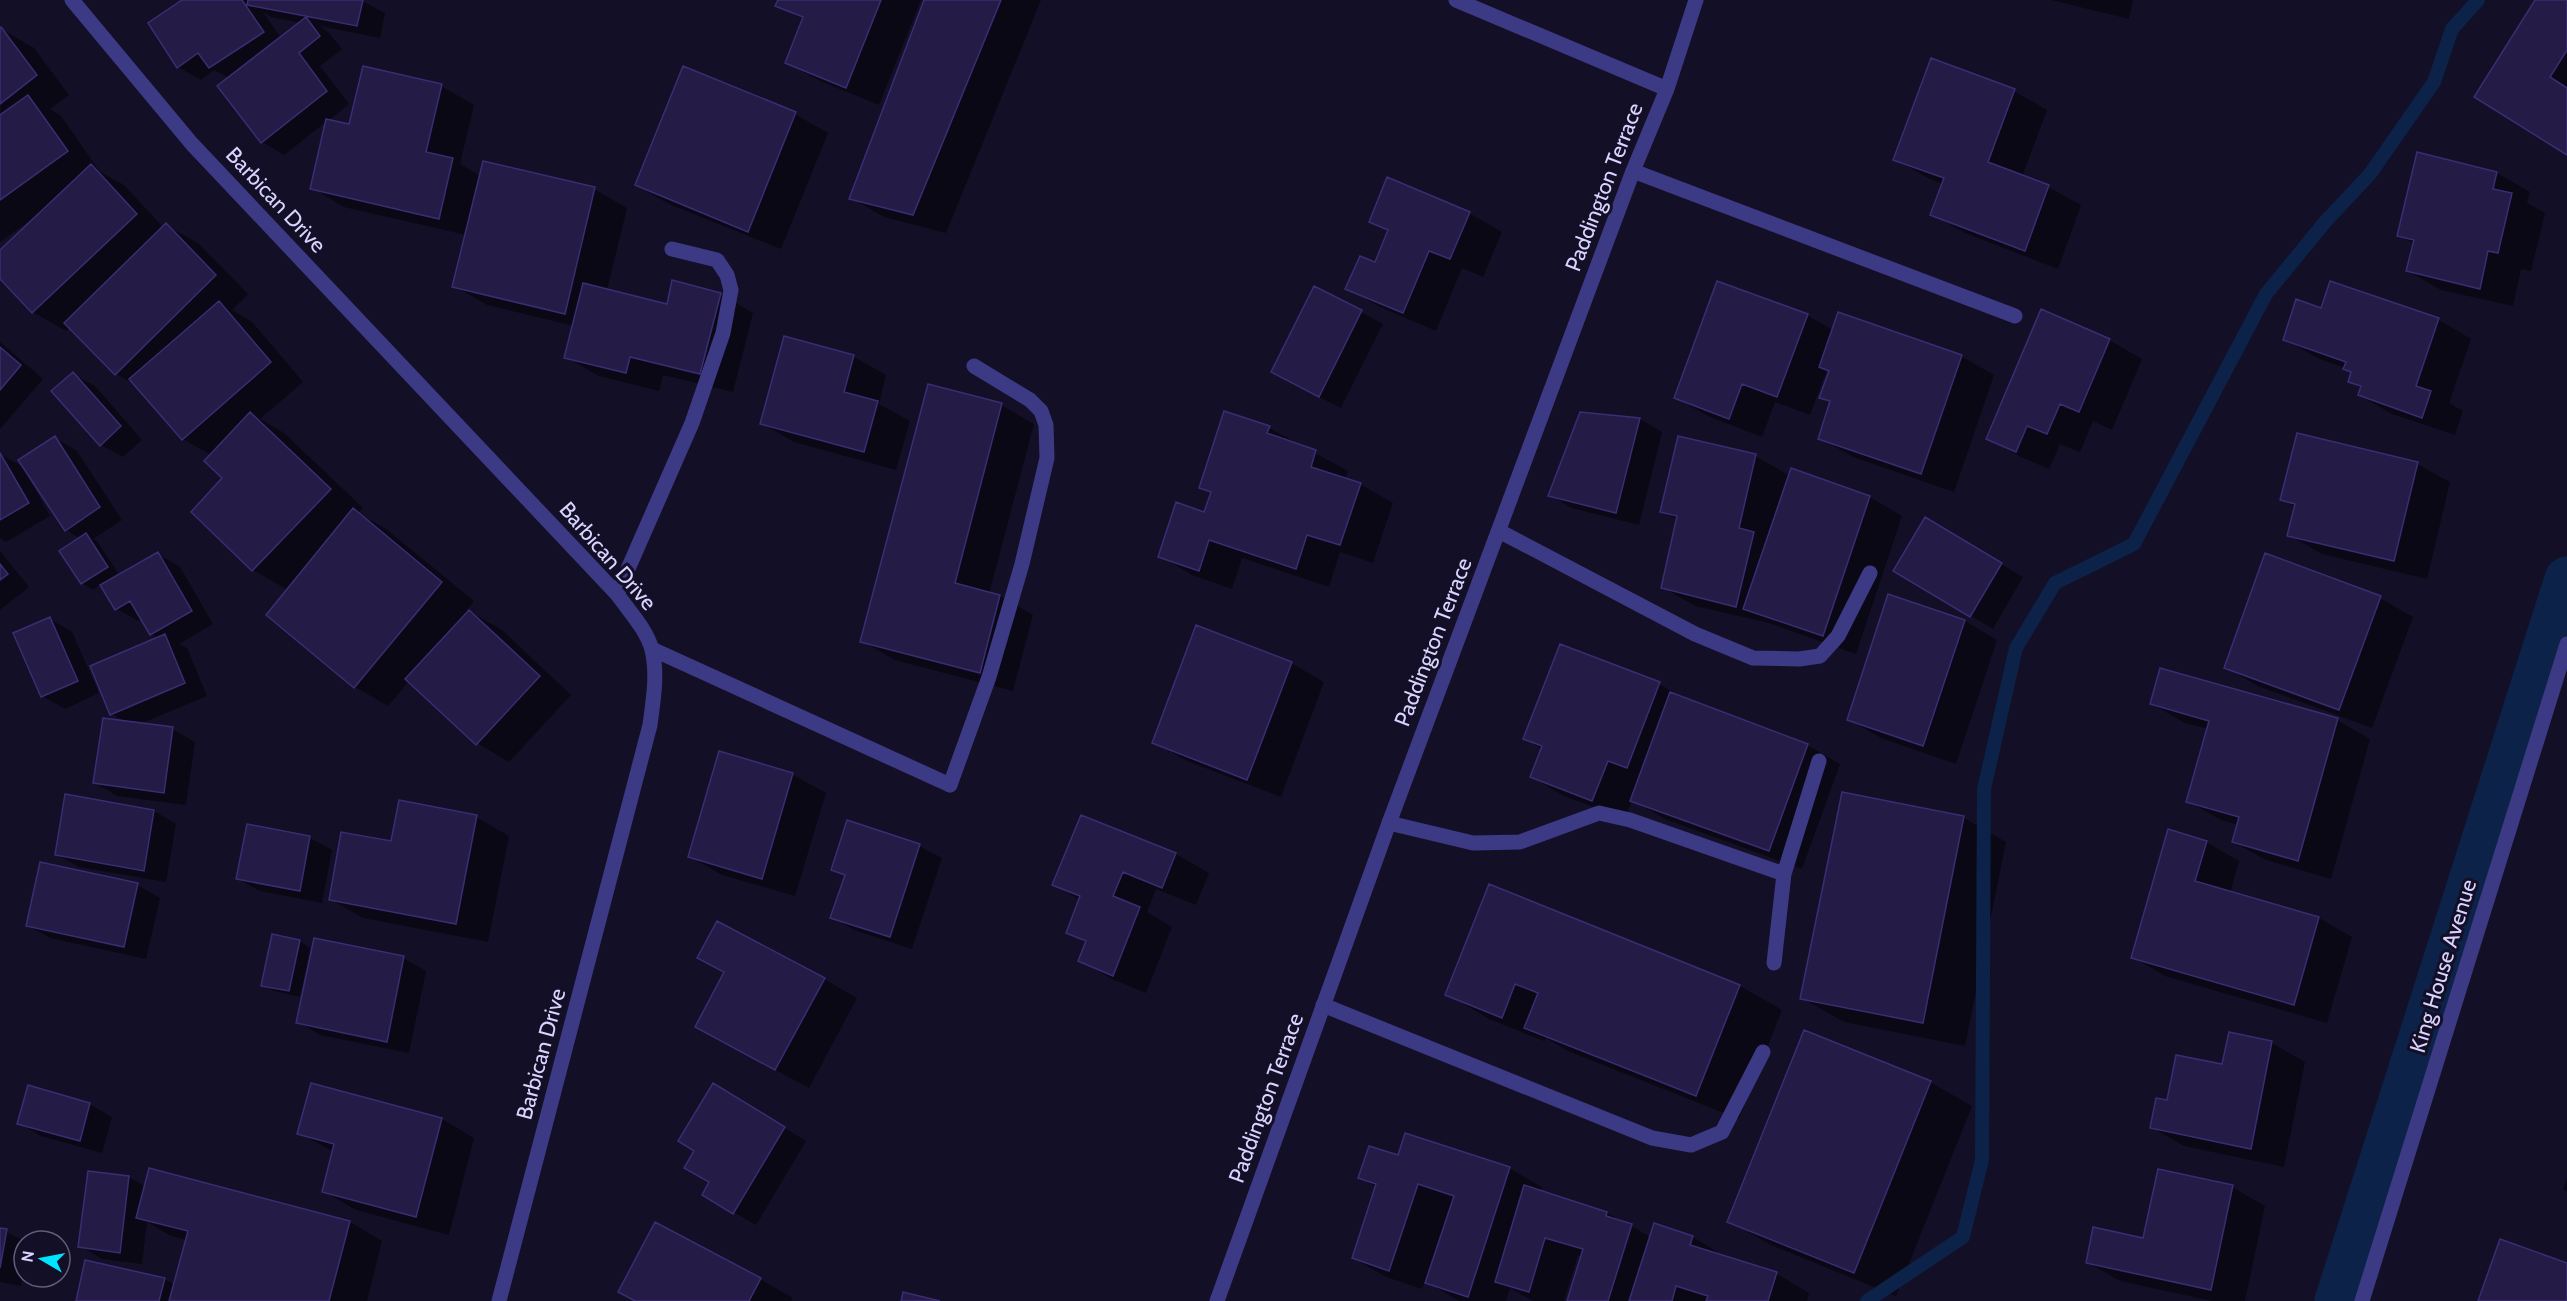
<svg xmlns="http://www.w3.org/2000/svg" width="2567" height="1301" viewBox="0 0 2567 1301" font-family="Cabin,sans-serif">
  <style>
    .shadow { fill: #0007; fill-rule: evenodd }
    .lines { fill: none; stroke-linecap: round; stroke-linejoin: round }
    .stream { stroke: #0c2248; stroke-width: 14 }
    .canal { stroke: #0c2248; stroke-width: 45 }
    .building { fill: #241b47; stroke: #3b2d73; stroke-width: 1.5 }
    .service { stroke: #3d3a85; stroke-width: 15 }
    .minor { stroke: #3d3a85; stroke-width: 15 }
    .labels { text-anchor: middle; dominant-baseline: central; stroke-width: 6; stroke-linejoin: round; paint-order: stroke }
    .street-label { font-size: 22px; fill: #d9d4ff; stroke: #130f26 }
  </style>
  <rect width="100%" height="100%" fill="#130f26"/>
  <path class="shadow" d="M185,0h175l25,13 -5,25 -60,-12 8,6 14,17 -22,17 29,38 -21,17 22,5 91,-40 33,19 -14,59 21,12 113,13 33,19 -20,82 61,16 52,-12 33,19 -20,79 -70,-17 -4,16 -60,-15 -33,-19 8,-31 -87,-21 -33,-19 12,-51 -122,-28 -32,-19 15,-67 -43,34 -22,-13 -33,-64 -15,-8 -13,10 -23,-13zM263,12l8,5 30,6 -20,15z
    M779,0h142l-42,105 -59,-24 -33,-18 17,-43 -27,-15z
    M925,0h116l-95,233 -62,-16 -33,-19z
    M2051,0h82l-4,19z
    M2537,0h30v153l-91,-57z
    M1,29l33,19 35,47 -19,14 11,7 39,56 24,13 39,42 3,-2 33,19 49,50 -16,16 20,12 51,60 -43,37 24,14 79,75 -5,5 28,16 88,72 -7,9 35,20 69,65 -62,67 -32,-19 -68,-62 -21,25 -33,-19 -87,-72 20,-25 -35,-20 -60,-58 31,-34 -13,-23 -28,-16 -45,-53 -22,-12 -46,-47 -4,4 -33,-19 -33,-35v-25l33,-31 -1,-2 -32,23z
    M1932,60l82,31 33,19 -25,67 26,10 33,18 -23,64 -93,-36 -33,-19 11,-30 -15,-6 -33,-19z
    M795,114l33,19 -47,116 -112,-45 -33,-19z
    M2418,154l79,19 33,19 -3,11 18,10 -14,58 -10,-2 -8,37 -72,-16 -33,-19 6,-27 -15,-9z
    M1388,179l81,34 33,19 -19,45 -21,-9 -26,63 -56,-24 -33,-19 28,-24 14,-32 -18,-11z
    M2331,283l108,37 32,19 -22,64 14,8 -8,24 -63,-21 -33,-19 3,-7 -12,-7 2,-8 -7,-5 -28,-10 -32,-19 37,-29z
    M1361,312l22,12 -42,84 -46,-23z
    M1807,315l26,15 128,26 33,19 -40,117 -101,-35 -33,-19 11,-35 -10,-6 9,-25 -3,-2 -17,45 -35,-13 -13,35 -54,-21 -32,-18z
    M2109,340l33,19 -30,71 -19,-9 -13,31 -20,-8 -11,25 -28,-12 -33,-19z
    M0,342l43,37 -43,50z
    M854,357l32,18 -7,29 31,17 -14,49 -102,-28 -33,-19z
    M73,374l22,12 47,54 -19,17 -22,-12z
    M1001,405l33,19 -45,170 11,2 33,19 -20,76 -118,-31 -33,-19z
    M1581,413l59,6 22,13 -23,93 -67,-17 -22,-13z
    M1269,428l79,43 -3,8 15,5 33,19 -20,60 -33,-11 -11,35 -87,-29 -10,31 -40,-14 -32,-19 45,-43 7,-19 -12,-7z
    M55,438l22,13 45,69 -29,19 4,2 21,32 -9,6 2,2 47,-27 22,13 33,57 -34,20 8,4 20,48 -67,28 32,5 23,13 -9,63 -69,-9 -22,-13 31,-61 -15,-8 47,-76 -7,-4 -8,-15 -5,2 -22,-13 -15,-24 -8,6 -11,-7 -1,-44 -15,-9 -38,-58 -2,1 24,43 -44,26 -6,-4v-84l25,14z
    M1755,456l35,20 2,-6 78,27 32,19 -46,138 -87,-31 -74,-17 -33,-19 16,-67 -17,-9z
    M2417,464l33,18 -23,97 -105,-25 -33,-19 6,-28 -13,-7z
    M1925,519l98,58 -30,52 -98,-58z
    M0,551l29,36 -29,23z
    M1889,596l76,25 32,19 -41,124 -75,-26 -33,-19z
    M2380,598l33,19 -41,111 -114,-42 -33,-19z
    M50,619l22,13 27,61 -34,16 -23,-13z
    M1291,663l33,19 -43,115 -94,-36 -33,-19z
    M1659,684l30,17 118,44 33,19 -38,105 -137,-50 -33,-19 -7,19 -61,-23 -33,-19 11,-28 -17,-10z
    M2152,704l185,16 33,19 -39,140 -65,-19 -33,-18 5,-17 -17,-5 -33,-19 20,-72 -23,-6z
    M720,753l73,22 33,18 -31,103 -73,-21 -33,-19z
    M1843,794l121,24 42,24 -41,204 -121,-24 -42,-24z
    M67,796l87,15 22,13 -10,58 -87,-15 -23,-13z
    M476,817l33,19 -21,106 -125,-24 -33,-19 62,-56z
    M1081,817l95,37 33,19 -13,32 -40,-16 -9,23 25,15 -26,66 -34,-14 -32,-19 6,-17 -19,-11 13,-32 -26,-15z
    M248,826l62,12 22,12 -10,53 -62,-12 -22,-12z
    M2206,842l33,19 -9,32 89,25 33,19 -25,86 -162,-47 -32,-19z
    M919,846l23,12 -30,91 -58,-19 -22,-13 14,-40 -13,-7z
    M137,885l23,13 -14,61 -96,-21 -23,-13z
    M1490,886l250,100 42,24 -43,109 -171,-68 -22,-13 -2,3 -55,-22 -42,-25z
    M300,941l10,7 -10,49 -26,-6 -11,-6z
    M403,958l23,13 -17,82 -89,-18 -22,-13z
    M824,979l33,19 -48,90 -112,-61z
    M2230,1034l42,9 33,19 -21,105 -100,-21 -33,-19 18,-25 55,-36z
    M1930,1082l42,24 -76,190 -125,-51 -42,-24z
    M736,1098l70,43 -50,84 -52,-30 7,-13 -15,-32z
    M89,1104l23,13 -10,36 -61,-17 -22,-13z
    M442,1119l32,19 -25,97 -93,-25 -33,-19 11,-39 -35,-19z
    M1399,1157l110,11 33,19 -2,5 67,21 44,24 4,-12 38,12 32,20 52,17 32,19 -2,8h-238l14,-44 -5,-2 -14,46h-31l-23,-13 -4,13h-47l-34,-20 -3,8 -36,-12 -33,-19 23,-71 -16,-10z
    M89,1172l40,5 17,10 204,35 32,19 -15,60h-289l86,-22 11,6 12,-45 -16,-4 -24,-14 -5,42 -40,-5 -22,-13z
    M2567,1179v13l-4,-3z
    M2232,1187l33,19 -20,95h-33l-92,-20 -33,-19 57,-23z
    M0,1229l25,12 -4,45 -21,-4z
    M760,1279l33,19 -2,3h-155z"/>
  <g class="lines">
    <path class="stream" d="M1867,1301l96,-64 19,-77 2,-371 32,-141 39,-65 79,-39 132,-250 59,-72 45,-48 64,-92 18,-53 26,-29"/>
    <path class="canal" d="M2337,1301l230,-722"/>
  </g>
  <path class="building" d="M182,0h60l22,32 -55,36 -11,-15 -21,15 -29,-45z
    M248,0h115l-6,26 -110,-21z
    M778,0h103l-35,88 -61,-25 18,-46 -28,-11z
    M924,0h77l-88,215 -64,-16z
    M2535,0h32v50l-17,27 17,11v67l-93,-58z
    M306,17l14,19 -21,17 28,38 -66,52 -44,-57z
    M1,27l36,48 -37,29v-76z
    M1931,58l84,31 -27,73 61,23 -24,66 -95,-36 14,-37 -51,-18z
    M363,66l79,18 -16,68 27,6 -14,61 -129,-30 16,-70 23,5z
    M683,66l113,46 -48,120 -113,-47z
    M28,95l40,56 -68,49v-85z
    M2417,152l80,20 -4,17 19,4 -14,60 -10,-2 -8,38 -74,-18 8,-31 -17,-4z
    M483,161l112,26 -30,127 -113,-27z
    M91,164l46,50 -105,99 -32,-34v-29z
    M1387,177l83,35 -20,47 -21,-8 -26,62 -58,-24 15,-33 15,6 13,-32 -19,-8z
    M166,223l50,52 -101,100 -51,-52z
    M672,280l49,13 -21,81 -70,-17 -4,16 -62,-15 19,-75 84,21z
    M1717,281l91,33 -31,83 -35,-13 -13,35 -55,-21z
    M2330,281l109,37 -23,68 15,5 -9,27 -64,-23 3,-9 -13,-4 3,-10 -8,-3 3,-7 -63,-22 13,-41 25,9z
    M1314,286l48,24 -43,87 -48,-25z
    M219,301l52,61 -89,78 -53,-61z
    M2041,309l69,30 -31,73 -19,-8 -13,30 -20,-8 -11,26 -30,-13z
    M1838,312l124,43 -41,119 -103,-35 12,-38 -11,-3 10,-27 -10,-4z
    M784,336l70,19 -10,37 34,9 -14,51 -104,-28z
    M0,347l21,18 -21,25z
    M73,372l48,54 -21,20 -49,-55z
    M928,384l74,19 -47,180 45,12 -20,78 -120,-31z
    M1224,411l46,15 -3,7 49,17 -5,17 50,16 -21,62 -33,-10 -11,34 -87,-29 -10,31 -41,-14 18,-55 28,10 7,-20 -12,-4z
    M250,412l81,77 -79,82 -61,-59 31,-34 -18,-17z
    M1580,412l60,6 -24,95 -68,-17z
    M2297,433l121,29 -24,99 -107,-25 8,-32 -15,-4z
    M55,436l45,71 -35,24 -47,-71z
    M1678,436l78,18 -17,74 15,4 -18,75 -75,-19 16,-72 -17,-4z
    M0,453l29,50 -29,17z
    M1791,468l79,28 -47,140 -80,-27z
    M353,508l89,74 -88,106 -88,-73z
    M1925,517l77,46 -32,54 -77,-46z
    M86,533l22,34 -27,17 -22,-33z
    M158,552l34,59 -42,24 -20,-34 -15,9 -15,-25z
    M2265,553l116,43 -42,114 -115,-42z
    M0,564l8,10 -8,6z
    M1888,594l77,26 -42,126 -76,-26z
    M469,610l71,66 -64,69 -71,-66z
    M50,617l28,64 -37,16 -28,-64z
    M1196,625l96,37 -45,118 -95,-37z
    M165,634l20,49 -75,32 -20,-49z
    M1560,644l100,38 -33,86 -19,-7 -16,40 -62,-24 12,-31 -19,-7z
    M2160,668l178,50 -40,143 -66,-19 7,-25 -53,-15 23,-81 -59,-17z
    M1670,692l138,52 -39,107 -139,-50z
    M103,718l70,9 -9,66 -71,-10z
    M719,751l74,22 -31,106 -74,-22z
    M1842,792l122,24 -41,207 -123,-24z
    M65,794l89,16 -10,61 -89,-16z
    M399,800l78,15 -21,109 -127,-24 12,-68 50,9z
    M1081,815l95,38 -14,35 -39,-16 -10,24 27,11 -27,69 -35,-15 8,-20 -20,-8 14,-37 -28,-11z
    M847,820l73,24 -30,93 -60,-19 15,-43 -14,-5z
    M247,824l63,12 -10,55 -64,-12z
    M2168,829l39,12 -12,40 124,36 -25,88 -163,-47z
    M40,862l98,21 -14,64 -98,-21z
    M1489,884l251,101 -44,111 -172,-68 14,-35 -23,-9 -13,34 -57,-23z
    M717,921l108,57 -50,92 -80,-43 29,-55 -27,-14z
    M272,934l28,6 -11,51 -28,-5z
    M314,938l90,18 -17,86 -91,-19z
    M1804,1030l127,51 -77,192 -127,-51z
    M2229,1032l43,9 -21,108 -101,-21 6,-30 11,2 9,-45 46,9z
    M311,1083l131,35 -26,99 -94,-25 12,-48 -37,-10z
    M713,1083l72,44 -52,87 -31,-19 7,-13 -25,-14 10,-17 -16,-10z
    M28,1085l62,18 -10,38 -63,-17z
    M1405,1133l105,34 -42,130 -43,-14 29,-87 -36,-12 -29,87 -37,-13 24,-74 -18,-6 11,-32 29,9z
    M149,1168l201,53 -21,80h-160l19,-70 -52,-13z
    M2158,1169l75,16 -22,105 -125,-27 7,-36 50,11z
    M88,1171l41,5 -9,77 -42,-6z
    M1524,1185l83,27 -1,4 26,8 -24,77h-41l16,-52 -38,-11 -16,54 -34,-10z
    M655,1222l106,56 -12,23h-114l-17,-9z
    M1654,1223l39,13 -3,9 87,27 -9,29h-62l2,-5 -32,-10 -4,15h-43z
    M0,1228l7,1 -7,39z
    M2500,1239l67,24v38h-89z
    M85,1260l80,18 -6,23h-83z
    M903,1292l37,9h-39z"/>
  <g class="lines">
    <path class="service" d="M1499,531l196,103 58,24 46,1 21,-3 18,-20 32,-63
      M617,594l75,-171 31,-90 8,-43 -4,-15 -10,-15 -45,-11
      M950,785l39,-108 33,-113 25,-106 -1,-33 -5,-14 -11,-11 -56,-34
      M1389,823l84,20 47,-1 79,-29 31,7 154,54
      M1774,963l10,-89 35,-113
      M1323,1005l329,133 39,7 31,-13 41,-80"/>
    <path class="minor" d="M72,0l120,144 425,450c12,17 30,36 35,56 6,25 1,51 -2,75l-151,576
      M1456,0l211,89
      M1633,171l382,145
      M652,649l298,136
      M1217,1301l172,-478 244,-652 34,-82 29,-89
      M2362,1301l205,-657"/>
  </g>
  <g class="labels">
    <g class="street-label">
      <text transform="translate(1604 187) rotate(-69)">Paddington Terrace</text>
      <text transform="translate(276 200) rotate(47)">Barbican Drive</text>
      <text transform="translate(608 556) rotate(49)">Barbican Drive</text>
      <text transform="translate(1433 642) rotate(-69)">Paddington Terrace</text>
      <text transform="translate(2443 966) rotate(-73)">King House Avenue</text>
      <text transform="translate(541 1054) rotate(-75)">Barbican Drive</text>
      <text transform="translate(1266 1098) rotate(-70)">Paddington Terrace</text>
    </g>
  </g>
  <g transform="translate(42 1259) rotate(280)"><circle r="28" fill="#130f26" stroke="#625e7d" stroke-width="1.5"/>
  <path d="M0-4.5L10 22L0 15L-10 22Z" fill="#00e5ff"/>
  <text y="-9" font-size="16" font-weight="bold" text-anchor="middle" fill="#d9d4ff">N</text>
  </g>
</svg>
